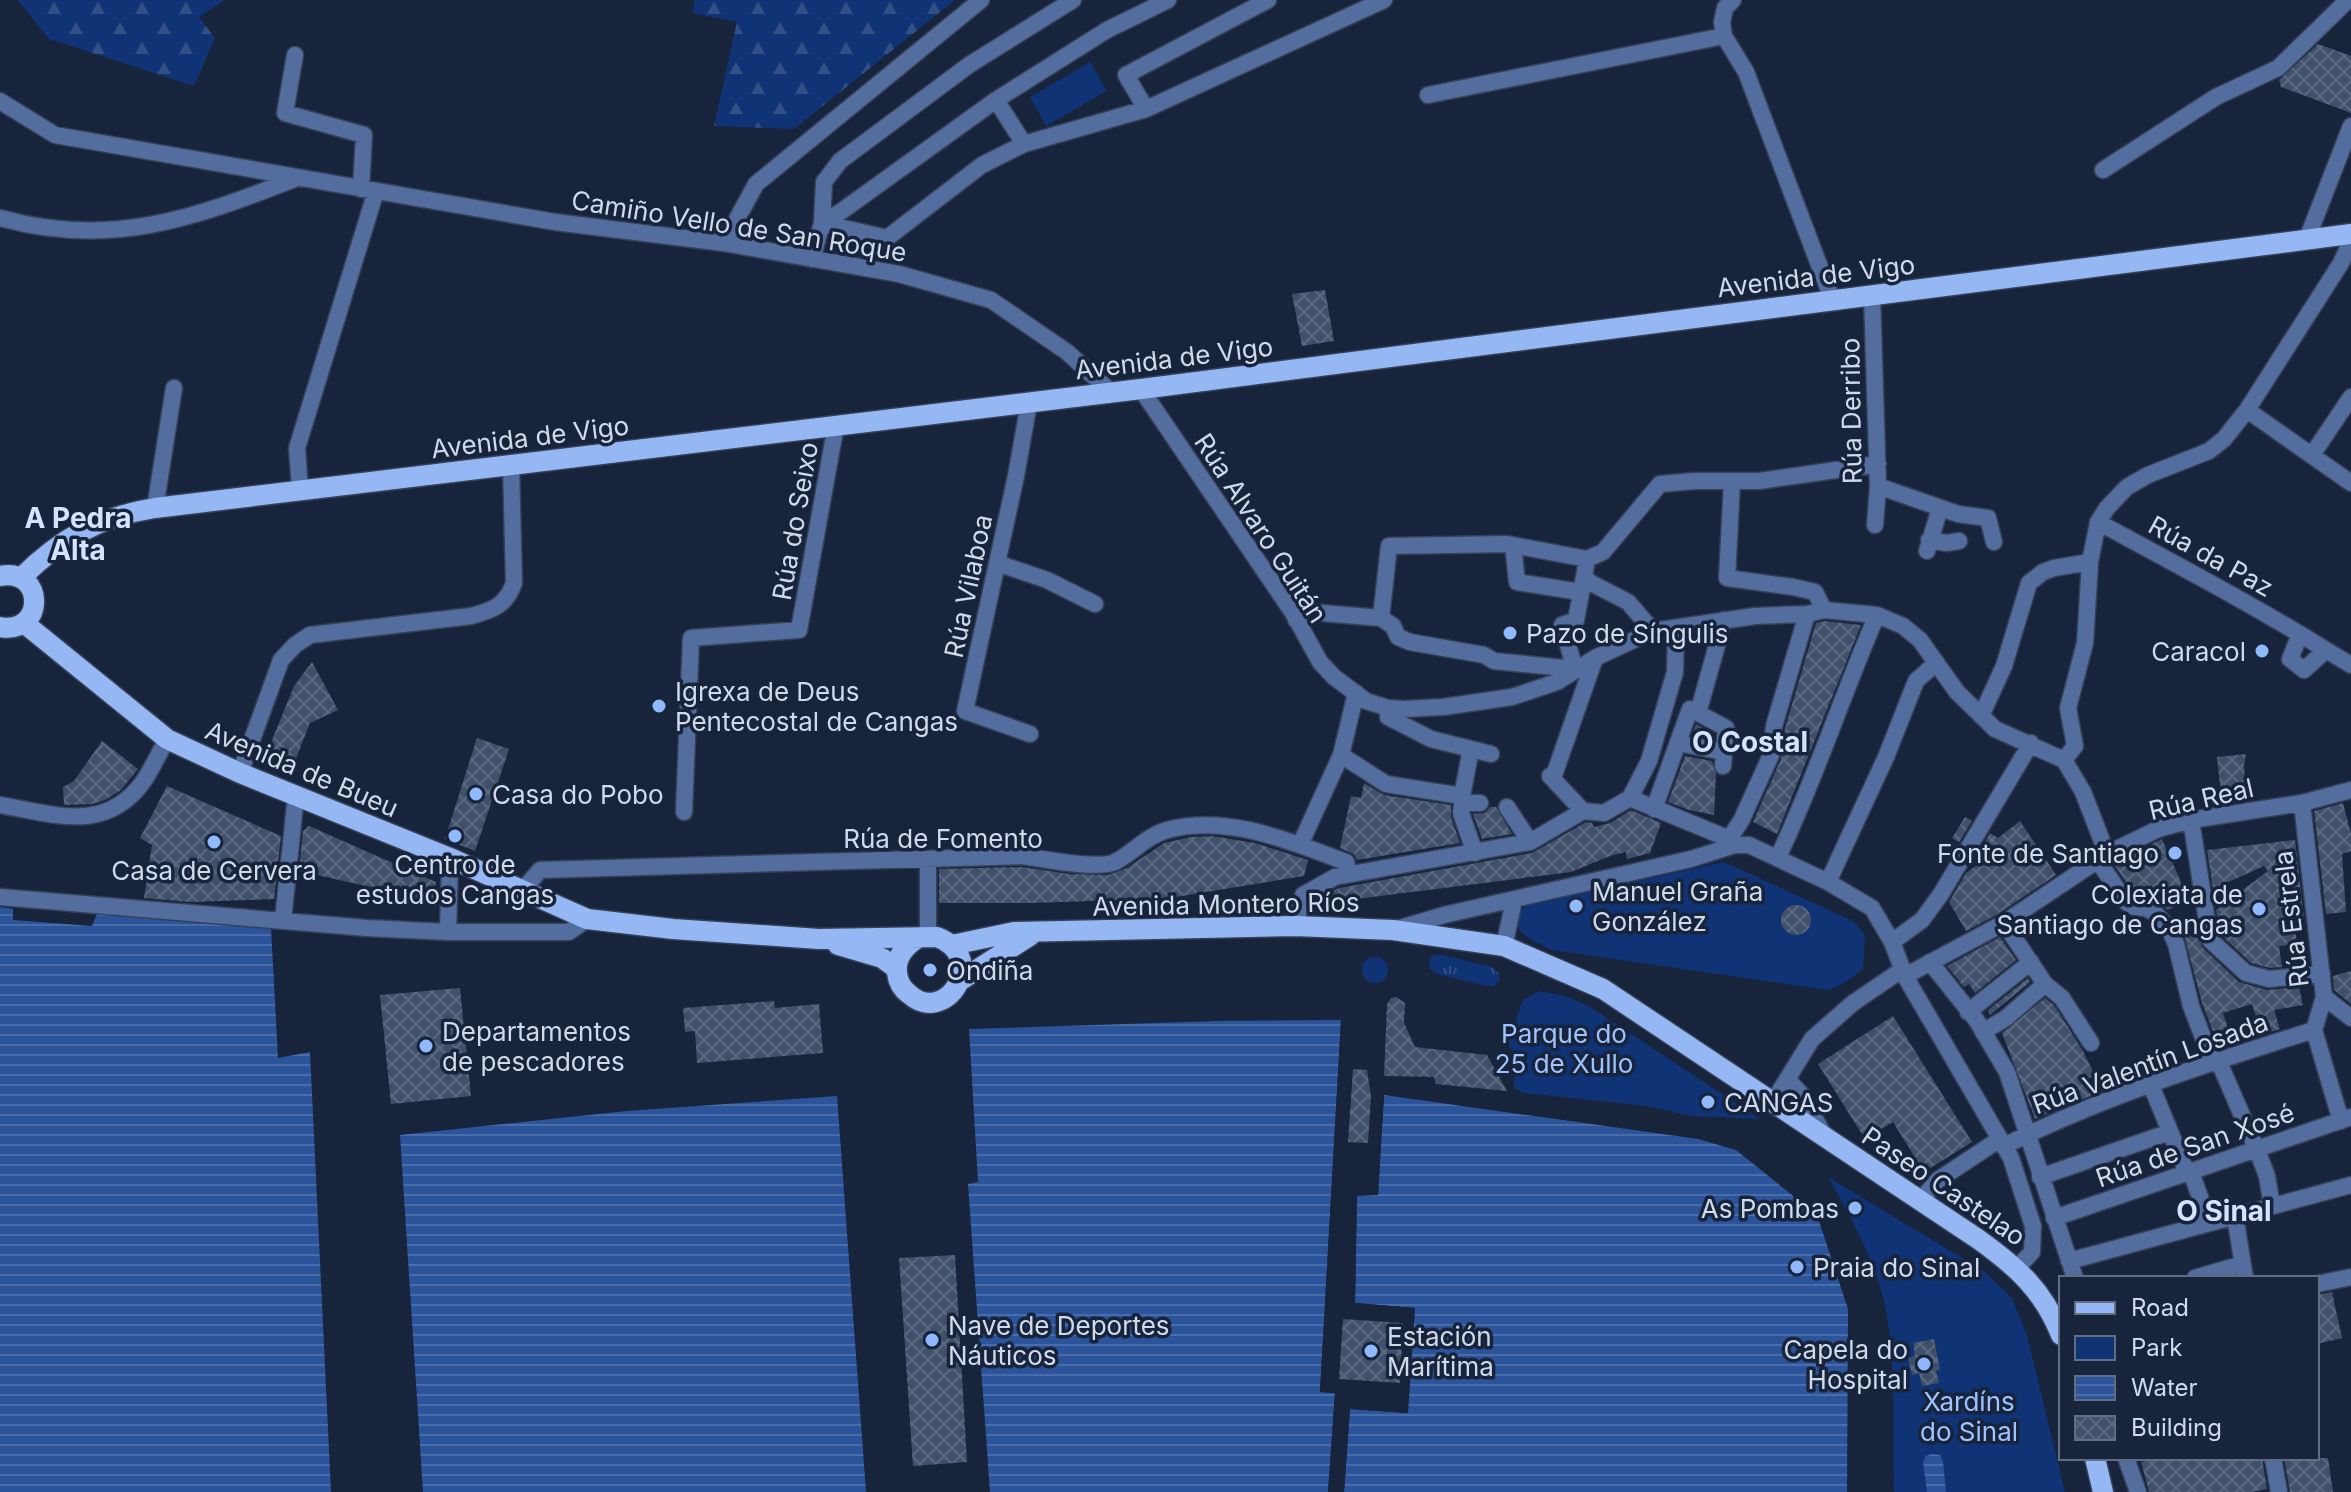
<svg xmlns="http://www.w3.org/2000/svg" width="2351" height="1492" viewBox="0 0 2351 1492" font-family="Inter,sans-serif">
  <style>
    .grass { fill: url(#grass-tufts) }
    .forest { fill: url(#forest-firs) }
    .green { fill: #0f3374 }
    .water { fill: url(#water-rules) }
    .pier { fill: #17243c }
    .building { fill: url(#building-cross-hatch) }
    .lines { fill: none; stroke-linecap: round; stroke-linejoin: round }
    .street-casing { stroke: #354158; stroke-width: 19 }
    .primary-casing { stroke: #354158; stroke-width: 23 }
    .street { stroke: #526d9e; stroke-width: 16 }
    .primary { stroke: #95b8f4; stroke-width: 20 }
    .poi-dot { fill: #90b8fd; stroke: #17243c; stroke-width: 3 }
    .labels { text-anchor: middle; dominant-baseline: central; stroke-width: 7; stroke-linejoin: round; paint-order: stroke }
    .street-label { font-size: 26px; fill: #d0daea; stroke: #17243c }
    .poi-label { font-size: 26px; fill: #d0daea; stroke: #17243c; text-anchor: start }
    .park-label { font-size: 26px; fill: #a0c3fe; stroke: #17243c }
    .neighbourhood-label { font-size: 28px; font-weight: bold; fill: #d5e4fe; stroke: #17243c }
  </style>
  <defs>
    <pattern id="grass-tufts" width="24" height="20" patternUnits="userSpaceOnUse" patternTransform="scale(2)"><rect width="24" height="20" fill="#0f3374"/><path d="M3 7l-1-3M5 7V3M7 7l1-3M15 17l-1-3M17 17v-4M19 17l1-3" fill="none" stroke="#315088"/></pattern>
    <pattern id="forest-firs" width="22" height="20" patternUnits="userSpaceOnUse" patternTransform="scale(2)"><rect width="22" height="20" fill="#0f3374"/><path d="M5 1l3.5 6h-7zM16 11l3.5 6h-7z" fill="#315088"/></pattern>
    <pattern id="water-rules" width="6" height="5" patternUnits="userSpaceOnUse" patternTransform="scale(2)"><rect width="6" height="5" fill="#2c549a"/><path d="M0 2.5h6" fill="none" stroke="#4a6ca8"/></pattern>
    <pattern id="building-cross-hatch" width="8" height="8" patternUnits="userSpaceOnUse" patternTransform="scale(2)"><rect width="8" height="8" fill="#40506b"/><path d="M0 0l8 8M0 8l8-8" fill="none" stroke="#5b6980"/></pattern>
  </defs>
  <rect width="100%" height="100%" fill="#17243c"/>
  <path class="grass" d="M1433,955h9l50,12 6,5 2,8 -6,6h-7l-50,-12 -7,-5 -1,-8z
    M1362 970a13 13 0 1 1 26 0a13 13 0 1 1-26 0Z"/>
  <path class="forest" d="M18,0h207l-26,17 16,21 -21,48 -145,-47z
    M695,0h260l-161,129 -80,-3 23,-104 -45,-9z"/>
  <path class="green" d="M1090,62l17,29 -61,35 -16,-29z
    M1724,862l129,59 12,14 -2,34 -20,15 -15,6 -276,-40c-17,-8 -60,-27 -23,-45z
    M1539,991l26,5 24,10 171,113 -68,-3 -45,-10 -124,-13 -9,-5v-35l-7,-9 16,-44z
    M1828,1177l156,94 28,27 15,37 38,157h-171c-2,-60 3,-134 -10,-191 -11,-44 -34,-85 -56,-124z"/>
  <path class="water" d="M0,907l13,2v11l79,6 5,-12 174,14 7,130 32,-6 21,440h-331z
    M1341,1020l-21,372 15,1 -7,99h-338l-22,-308 10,-2 -9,-153 249,-8z
    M1384,1095l314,44 38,11 81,65 31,94 -1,183h-503l6,-83 57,4 8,-105 -60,-5 2,-108h21z
    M837,1096l29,396h-443l-23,-357 227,-24z
    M1932,1454l8,1 3,6 3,31h-19l-4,-30 3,-6z"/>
  <path class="pier" d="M1341,1020l3,7 -20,361 12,1 3,4 -7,99h-4l7,-99 -15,-1z
    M1382,1092l2,3 -6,100 -21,1 -2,107 60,5 -7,105 -58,-4 -6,83h-4l7,-86 57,3 7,-97 -57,-5 -3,-3 2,-109 4,-4h17z"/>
  <path class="building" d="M2318,44l33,12v57l-70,-26 -2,-7z
    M1325,290l9,51 -32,5 -10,-52z
    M1825,621l36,4 -84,209 -24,-12 28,-63 4,-31 31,-105z
    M312,662l26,48 -28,13 -17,43 -27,-11 28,-69z
    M1696,724l18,10v5l-22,-4z
    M477,738l32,11 -34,102 -30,-12z
    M102,741l36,28 -17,21 -14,9 -14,5 -29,1 -1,-18 11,-6z
    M2246,754l-2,11 2,35 -24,4 -5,-47z
    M1685,756l27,5 4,13 -2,41 -25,-5 -21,-8z
    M1364,783l20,12 67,10v12l9,26 -103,17 -3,-6 -14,-6 11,-52 10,2z
    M167,786l114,50 -7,63 -84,3 -46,-4 8,-53 -12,-7z
    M2343,803l8,31v17l-9,3 4,58 -20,2 -12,-103z
    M1490,807h6l16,27 -30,5 -9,-25 12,-1z
    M1631,810l30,13 -11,30 -23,6 -1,-7 -16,4 -39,16 -239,30 -2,-10 9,-4 193,-35 54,-31 6,1 2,4 16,-4z
    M1965,817l7,4 -13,21 -7,-4z
    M2020,821l36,54 -58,39 -32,17 -17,-29 17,-29 20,-14 -8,-5 12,-21 8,5z
    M309,826l127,56 -3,19 -134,-30 4,-40z
    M1212,836l43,7 53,17 -4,16 -134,22 -136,5h-95v-34l83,-2 47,7 39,1 19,-7 37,-25 27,-6z
    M2162,839l27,61 -21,10 -17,-12 -17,-4 -21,-31z
    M2295,840l10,87h-10l2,17 -18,2 3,21 -12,1 -19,-5 -31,-29 -4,-24 52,-39 -4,-5 -51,23 -6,-39z
    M1781 920a15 15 0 1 1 30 0a15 15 0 1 1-30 0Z
    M2197,926l5,21 37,35 28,8 32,-3 4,18 -29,5 6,19 -18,6 -10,-31 -29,9 10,31 -14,3 -17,-44 -18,-68z
    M2000,937l16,23 -41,33 -6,-9 -5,3 -17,-21z
    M2351,971v33l-17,-14 -1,-14z
    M2028,978l2,4 -40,33 -2,-5z
    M460,988l11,108 -80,8 -11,-109z
    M1396,997l9,6 -1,20 11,24 72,8 20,36 -71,-7 -2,-7 -50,-1 3,-72 4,-6z
    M2045,998l9,7 29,46 12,25 -6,2 6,16 -60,25 -33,-86z
    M774,1001l1,7 44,-4 4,49 -126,10 -2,-32 -10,1 -2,-24z
    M1893,1016l79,126 -48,30 -31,-50 -28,17 -47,-75z
    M1353,1069l14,1 4,26 -3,47 -20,-1z
    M955,1255l12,207 -54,4 -14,-208z
    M2332,1292l10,46 -25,6v-49z
    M1343,1319l60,4 -3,60 -61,-4z
    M1934,1339l6,31 -4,1 3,12 -17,3 -3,-13 -7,2 -4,-17 7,-2 -2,-13z
    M2157,1458h105l5,31 -15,3h-103l-8,-30z
    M2284,1458h44l5,34h-43z"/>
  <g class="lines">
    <defs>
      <path id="street" d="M1268,0l-142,75 20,34 238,-109
        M1733,0l-8,8 -3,14 2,14 22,36 86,227
        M295,55l-10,58 79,22 -3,54
        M1428,95l296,-59
        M996,100l28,44
        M0,101l55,34 500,87 169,21 175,31 92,26 76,52 44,40
        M2103,170l113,-73 62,-29 70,-68
        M0,218c110,31 195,0 297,-40
        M822,223l17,-10 157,-113 111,-70 61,-30
        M822,223l65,15 95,-73 42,-21 122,-35
        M2307,239l44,-113
        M724,243l32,-59 225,-184
        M812,259l10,-36 2,-41 16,-21 129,-96 104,-65
        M1872,295l6,191 -3,39
        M1141,389l152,224 27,49 14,15 32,24 22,7 15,1 40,-2 69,-10 45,-15 38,-24 58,-27 102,-15 52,-2 17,-4 53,5 26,11 17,14 37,52 38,37 69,31 19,32 24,62
        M1029,403l-13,73 -51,235 65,23
        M2247,410l104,73
        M2312,455l39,-58
        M1732,482l-5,96 66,9 22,5 9,18
        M1878,486l80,28 30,4 6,24
        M300,489l-3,-41 79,-257
        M155,508l19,-120
        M2098,522c77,42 154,82 228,128l-22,20 -14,-11 10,-25
        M1929,540l17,3 13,-2
        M1513,545l4,37 63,10
        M1927,551l13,-43
        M1587,559l16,-7 57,-68 34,-3h65l119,-17
        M997,563l50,17 48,24
        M1381,618l8,-72 118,-2 80,15 -3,18 7,6 37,19 25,29
        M1296,620l14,-8 71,6 12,8 5,11 12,5 74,13 10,6 81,8
        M2326,650l25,15
        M1575,669l-13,-44 14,-5 8,-43
        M1388,708v9l43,22 60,15
        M1698,713l28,15 -3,38
        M1981,716l23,-50 25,-83 14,-11 11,-4 36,-6
        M1678,743l46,9
        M1341,755l45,29 76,12 5,7h13
        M2064,760l11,-14 -7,-38 17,-65 5,-81 8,-40 9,-14 20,-21 21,-12 61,-24 15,-12 23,-29 94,-147 10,-22
        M240,773l41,-113 14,-15 15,-10 161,-19c23,-6 35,-11 43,-33l-3,-118
        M1550,776l33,35
        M1553,778l42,-120
        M1462,796l9,-47
        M1463,797l-2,16 14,40
        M1630,798l19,-37 26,-89 1,-44
        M1630,798l97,40
        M2302,803l22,194 27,21
        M0,805c54,9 105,29 143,-23 9,-13 16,-29 24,-43
        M1507,807l23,35
        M1654,809l36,-100 8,4 26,-93
        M684,812l7,-174 108,-8 37,-205
        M2191,820l19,120 36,33 23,6 53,-5
        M1300,845l41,-90 15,-62
        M1723,848l18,-27 30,-66 3,-29 33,-112
        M1778,857c38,-79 64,-162 99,-242
        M928,860v76
        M2098,861l28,41 8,5 12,1 9,5 14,15 7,16 15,62 18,47 13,16 35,81 10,26 5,30
        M1828,882l58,-125 30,-76 20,-18
        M522,891l18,-21 483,-14c20,3 75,14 92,6 18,-9 31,-26 52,-32 61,-16 122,11 179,32l3,12
        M0,897l367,31 81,4h121l18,-13
        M283,920l13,-125
        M2004,923l41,61 17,14 29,45
        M1295,926l8,-31 32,-18 195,-35 53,-31 21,2 26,-15
        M1397,929l47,-14 247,-56 44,-14h14l79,37 44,26 20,34 13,34 106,182 22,68 -1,26 -14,15
        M448,932l2,-74
        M1892,942l30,-22 19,-26 90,-151
        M1504,946l10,-45
        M1930,962l47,59 30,51 68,206
        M1905,976l99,-53 103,-69 51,-25 33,-9 111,-17 49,-13
        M1968,1012l63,-50
        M2314,1030l27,91
        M2314,1030l10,-33
        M1983,1032l23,-14 39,-34
        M1787,1079l15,16 23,42
        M2151,1085l36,88
        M1773,1102l39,-63 41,-36 50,-34
        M2004,1146c98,-49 205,-83 310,-116
        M2191,1172l18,50
        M2040,1177l130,-45
        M1921,1200l17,-20 62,-41
        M2235,1216l10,62
        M2054,1218l297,-101
        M2069,1261l282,-76
        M2195,1278l47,-14
        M2317,1284l34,-7
        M2126,1458l12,34
        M2273,1458l6,34"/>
      <path id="primary" d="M0,576c45,-9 46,59 0,51
        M21,578c40,-40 78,-61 134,-70l986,-119 1210,-155
        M24,623l143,116 73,34 210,85 137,61 86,10 146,10 118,-2c54,21 8,90 -28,57 -7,-5 -11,-13 -12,-21 -2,-16 8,-27 21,-35
        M838,945l44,13 15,11
        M952,945l62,-13 281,-6 98,4 111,16 99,43 375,250c39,28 65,51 83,96
        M961,980l70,-45
        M2095,1458l8,34"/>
    </defs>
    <use href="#street" class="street-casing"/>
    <use href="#primary" class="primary-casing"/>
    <use href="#street" class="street"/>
    <use href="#primary" class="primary"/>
  </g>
  <g class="poi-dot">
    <circle cx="1510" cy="633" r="8"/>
    <circle cx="2262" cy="651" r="8"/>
    <circle cx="659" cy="706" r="8"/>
    <circle cx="476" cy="794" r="8"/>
    <circle cx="455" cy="836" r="8"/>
    <circle cx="214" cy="842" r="8"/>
    <circle cx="2175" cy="853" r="8"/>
    <circle cx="1576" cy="906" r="8"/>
    <circle cx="2259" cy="909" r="8"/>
    <circle cx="930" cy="970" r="8"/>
    <circle cx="426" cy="1046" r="8"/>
    <circle cx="1708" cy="1102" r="8"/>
    <circle cx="1855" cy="1208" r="8"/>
    <circle cx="1797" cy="1267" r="8"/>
    <circle cx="932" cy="1340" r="8"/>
    <circle cx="1371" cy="1351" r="8"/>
    <circle cx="1924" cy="1364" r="8"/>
  </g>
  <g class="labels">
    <g class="street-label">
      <text transform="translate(739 226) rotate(9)">Camiño Vello de San Roque</text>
      <text transform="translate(1816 276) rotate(-7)">Avenida de Vigo</text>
      <text transform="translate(1174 358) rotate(-7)">Avenida de Vigo</text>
      <text transform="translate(1851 411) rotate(-91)">Rúa Derribo</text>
      <text transform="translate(530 437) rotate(-7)">Avenida de Vigo</text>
      <text transform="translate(795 521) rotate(-80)">Rúa do Seixo</text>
      <text transform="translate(1261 528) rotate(57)">Rúa Alvaro Guitán</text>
      <text transform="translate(2211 556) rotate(29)">Rúa da Paz</text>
      <text transform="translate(968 586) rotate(-78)">Rúa Vilaboa</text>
      <text transform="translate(302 769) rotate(23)">Avenida de Bueu</text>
      <text transform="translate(2201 799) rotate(-13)">Rúa Real</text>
      <text x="943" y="838">Rúa de Fomento</text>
      <text transform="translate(1226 904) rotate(-1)">Avenida Montero Ríos</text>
      <text transform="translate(2291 919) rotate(-97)">Rúa Estrela</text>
      <text transform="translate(2150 1063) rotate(-20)">Rúa Valentín Losada</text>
      <text transform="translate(2195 1145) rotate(-19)">Rúa de San Xosé</text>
      <text transform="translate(1944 1186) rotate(34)">Paseo Castelao</text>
    </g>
    <g class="poi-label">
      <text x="1526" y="633">Pazo de Síngulis</text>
      <text x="2246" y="651" text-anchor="end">Caracol</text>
      <text x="675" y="691">Igrexa de Deus<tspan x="675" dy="30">Pentecostal de Cangas</tspan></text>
      <text x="492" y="794">Casa do Pobo</text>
      <text x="2159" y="853" text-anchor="end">Fonte de Santiago</text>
      <text x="455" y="864" text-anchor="middle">Centro de<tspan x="455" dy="30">estudos Cangas</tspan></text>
      <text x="214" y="870" text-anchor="middle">Casa de Cervera</text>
      <text x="1592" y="891">Manuel Graña<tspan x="1592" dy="30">González</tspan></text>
      <text x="2243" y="894" text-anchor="end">Colexiata de<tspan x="2243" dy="30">Santiago de Cangas</tspan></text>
      <text x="946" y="970">Ondiña</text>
      <text x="442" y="1031">Departamentos<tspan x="442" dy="30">de pescadores</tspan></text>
      <text x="1724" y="1102">CANGAS</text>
      <text x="1839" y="1208" text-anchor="end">As Pombas</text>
      <text x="1813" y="1267">Praia do Sinal</text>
      <text x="948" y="1325">Nave de Deportes<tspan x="948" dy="30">Náuticos</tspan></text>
      <text x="1387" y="1336">Estación<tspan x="1387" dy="30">Marítima</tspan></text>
      <text x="1908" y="1349" text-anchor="end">Capela do<tspan x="1908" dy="30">Hospital</tspan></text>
    </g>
    <g class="park-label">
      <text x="1564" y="1033">Parque do<tspan x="1564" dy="30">25 de Xullo</tspan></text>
      <text x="1969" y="1401">Xardíns<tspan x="1969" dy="30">do Sinal</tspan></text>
    </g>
    <g class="neighbourhood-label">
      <text x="78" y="518">A Pedra<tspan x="78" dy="32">Alta</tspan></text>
      <text x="1750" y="742">O Costal</text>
      <text x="2224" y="1211">O Sinal</text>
    </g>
  </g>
  <rect x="2059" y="1276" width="260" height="184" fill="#17243c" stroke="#616d82" stroke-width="2"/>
  <rect x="2075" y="1302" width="40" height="12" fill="#95b8f4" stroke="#616d82" stroke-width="2"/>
  <text x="2131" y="1316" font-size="24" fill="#d0daea">Road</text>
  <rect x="2075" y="1336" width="40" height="24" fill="#0f3374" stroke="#616d82" stroke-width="2"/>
  <text x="2131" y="1356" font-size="24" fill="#d0daea">Park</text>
  <rect x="2075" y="1376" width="40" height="24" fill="url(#water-rules)" stroke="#616d82" stroke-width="2"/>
  <text x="2131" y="1396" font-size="24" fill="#d0daea">Water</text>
  <rect x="2075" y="1416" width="40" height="24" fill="url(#building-cross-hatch)" stroke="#616d82" stroke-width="2"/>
  <text x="2131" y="1436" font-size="24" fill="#d0daea">Building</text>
</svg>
